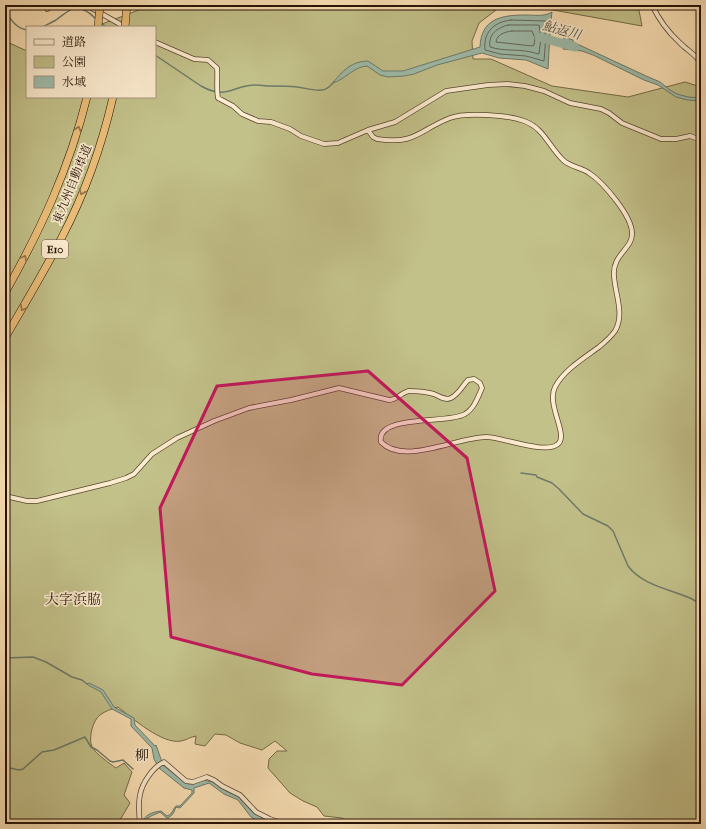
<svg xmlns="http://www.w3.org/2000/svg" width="706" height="829" viewBox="0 0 706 829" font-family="'IM FELL French Canon','Noto Serif JP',serif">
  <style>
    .green { fill: #c3c18a; stroke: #746a48 }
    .water { fill: #9ebeae; stroke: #6e7a6a }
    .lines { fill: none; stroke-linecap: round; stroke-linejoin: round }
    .shore { stroke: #62685a; stroke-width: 1 }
    .stream { stroke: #6e7a6a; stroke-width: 1.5 }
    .river { stroke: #9ebeae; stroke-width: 9 }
    .minor-casing { stroke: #5a4631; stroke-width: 5.5 }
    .motorway-casing { stroke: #251305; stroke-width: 8 }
    .minor { stroke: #fcecd0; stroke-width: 4 }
    .motorway { stroke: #edc07b; stroke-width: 7 }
    .motorway-bridge-casing { stroke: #251305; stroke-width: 8; stroke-linecap: butt }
    .motorway-bridge { stroke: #edc07b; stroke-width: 7 }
    .oneway { stroke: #937246 }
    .marked { fill: #c2185b; fill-opacity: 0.2; stroke: #c2185b; stroke-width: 3; stroke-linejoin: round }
    .labels { text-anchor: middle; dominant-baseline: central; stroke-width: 3.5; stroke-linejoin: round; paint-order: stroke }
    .shield { fill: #fcecd0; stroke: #665442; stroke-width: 1 }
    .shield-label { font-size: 11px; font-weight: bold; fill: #251305 }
    .street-label { font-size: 12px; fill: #251305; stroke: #fcecd0 }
    .water-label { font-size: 13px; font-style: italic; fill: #4f4f40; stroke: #fcecd0 }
    .quarter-label { font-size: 14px; fill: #251305; stroke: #fcecd0 }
  </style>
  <rect width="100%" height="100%" fill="#fae1b6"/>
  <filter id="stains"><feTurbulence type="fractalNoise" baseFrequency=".005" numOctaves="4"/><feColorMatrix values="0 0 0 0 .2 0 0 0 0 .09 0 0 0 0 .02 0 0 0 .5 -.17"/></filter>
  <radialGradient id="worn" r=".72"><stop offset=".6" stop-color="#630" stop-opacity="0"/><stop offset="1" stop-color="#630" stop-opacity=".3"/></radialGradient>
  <path class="green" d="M152,5h365l-17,2 -21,16 -7,18 1,18h18l61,27 76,11 57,-15 16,5v737h-349l-10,-6 -18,-2 -7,-9 -14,-6 -13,-8 -22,-25 1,-9 8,-8h10l-12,-10 -13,9 -22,-7 -14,-8 -11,-1 -10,12 -10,-2 1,-8c-6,1 -9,4 -15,5 -18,4 -49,-23 -63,-34 -6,2 -13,4 -18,8 -7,5 -12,23 -8,32 3,6 18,17 24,21l8,-5 8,9 -8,23 6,8 -10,17 -6,4h-109v-783l22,10v46h128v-70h-61z
    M525,5h113l4,21z"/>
  <path class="water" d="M552,12l-2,16 -2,1v2l2,2 -2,36 -22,-9 -27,-2 -17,-5 -45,12 -23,9 -10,2 -16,1 -8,-2 -13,-9c-14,1 -21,13 -34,17 9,-12 19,-22 35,-22l15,10h20l77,-24c1,-28 21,-32 45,-32 10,0 19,2 27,-3z
    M564,37l9,3v2l73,34 14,6 10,8 7,4 11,3 13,1v3l-14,-1 -11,-3 -18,-12 -14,-5 -51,-25 -11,-4 -19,-2z
    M89,683l14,7 11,17 20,11 1,7 20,21 1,-1 7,20 15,12 11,7 14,-4 10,2 13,9 13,6 15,16 22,11h-13l-7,-4 -5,-3 -13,-17 -14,-6 -15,-11 -15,5v5l-14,15 -4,-1c-2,5 -3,9 -9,11l-7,-6c-8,4 -11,4 -17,10v-2c4,-6 10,-8 18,-9l6,5c6,-2 5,-6 9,-10h4l12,-13v-3l-8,-2 -25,-20 -5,-9 -2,-11 -21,-22v-7l-19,-10 -11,-17 -13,-7 -1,-1z"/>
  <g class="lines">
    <path class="shore" d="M511,20l35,1 1,4 -3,4 2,7 -2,25 -18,-5 -26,-2 -15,-4c-2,-18 9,-28 26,-30z
      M508,25h31l2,12 -2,17h-1c-16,-6 -33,-2 -48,-7 -2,-13 7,-19 18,-22z
      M512,31h20l3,7 -1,7 -2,1 -36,-4c1,-8 9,-10 16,-11z"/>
    <path class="stream" d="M5,11c6,9 11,17 22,19
      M101,23l5,4
      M42,27c4,-2 9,-4 14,-7 9,-6 17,-16 28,-10 5,2 9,6 13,10
      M155,55l46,31c27,15 32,-2 56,-1 4,0 8,1 13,1 9,0 18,0 27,1 8,1 17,4 25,3 5,0 8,-4 12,-8
      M521,473l15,2 1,2 15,6 7,6 24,25 25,12 5,5 15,35c14,19 41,23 62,32 4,2 7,4 11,6
      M5,658l28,-1 13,5 26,15 10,3 5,4
      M5,767l14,3 4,-1 19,-17 12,-2 31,-13 6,10 6,3 13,11 3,1 10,-2 10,9"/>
    <path class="river" d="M539,37l36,10"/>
    <defs>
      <path id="minor" d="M85,5l3,1 37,21
        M652,5c7,15 16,27 28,38 7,7 16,12 21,20
        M47,9l7,-4
        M155,42l39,17 14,1 9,8c1,10 -1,19 1,30l15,8 9,8 16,7 13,1 19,7 11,7 23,8 14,-1 30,-13
        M5,496l22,5h10l73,-18 16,-5 8,-4 18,-20 25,-16 37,-17 35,-13 42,-8 48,-12 50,12c8,0 13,-8 20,-9 7,0 18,1 25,3 5,2 11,7 17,4 8,-4 12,-13 17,-18l6,-1 6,4 2,5c-4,9 -8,21 -17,26 -16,10 -90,0 -84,28 23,24 76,-5 105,-5 16,0 60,18 72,7 11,-9 -12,-39 -3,-57 9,-17 29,-29 44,-40 6,-5 12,-10 16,-16 10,-17 0,-37 -1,-55 -2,-22 19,-27 18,-43 0,-17 -29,-51 -43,-60 -8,-6 -19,-6 -26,-13 -14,-13 -19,-32 -39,-39 -16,-6 -58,-9 -74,-3 -31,12 -34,27 -73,21l-4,-2 -5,-7 27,-8 51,-31 42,-6 19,-1 18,2 19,5 26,12 31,6 8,4 13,10 39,16h15l14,-3 11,4
        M140,824c-1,-9 -2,-20 0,-29 2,-12 13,-28 24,-33l22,19 7,1 14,-5 7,3 8,6 18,9 16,17 14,7 15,5"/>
      <path id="motorway" d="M5,293c36,-64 64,-124 82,-196
        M5,338c19,-33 39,-66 57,-101 23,-44 40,-92 51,-140"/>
    </defs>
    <use href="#minor" class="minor-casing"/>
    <use href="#motorway" class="motorway-casing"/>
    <use href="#minor" class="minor"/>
    <use href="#motorway" class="motorway"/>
    <defs>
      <path id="motorway-bridge" d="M98,27l2,-22
        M125,27l2,-22"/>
    </defs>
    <use href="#motorway-bridge" class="motorway-bridge-casing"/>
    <use href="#motorway-bridge" class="motorway-bridge"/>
  </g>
  <defs><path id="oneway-chevron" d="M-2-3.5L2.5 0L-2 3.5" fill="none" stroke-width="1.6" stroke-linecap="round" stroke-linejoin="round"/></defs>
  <g class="oneway">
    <use href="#oneway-chevron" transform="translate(78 129) rotate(-74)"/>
    <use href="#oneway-chevron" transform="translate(82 192) rotate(112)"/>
    <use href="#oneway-chevron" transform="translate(24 258) rotate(-62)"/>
    <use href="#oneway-chevron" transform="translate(23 308) rotate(120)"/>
  </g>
  <path class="marked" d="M368,371l99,87 28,133 -93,94 -90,-11 -141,-37 -11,-129 57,-122z"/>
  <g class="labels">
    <rect class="shield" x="42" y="240" width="26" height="18" rx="3"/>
    <g class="shield-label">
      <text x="55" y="249">E10</text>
    </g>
    <g class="street-label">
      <text transform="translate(72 184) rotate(-68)">東九州自動車道</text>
    </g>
    <g class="water-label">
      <text transform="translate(562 30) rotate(15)">鮎返川</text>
    </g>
    <g class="quarter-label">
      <text x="73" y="599">大字浜脇</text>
      <text x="142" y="755">柳</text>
    </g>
  </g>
  <rect width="706" height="829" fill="none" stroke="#fae1b6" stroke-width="20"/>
  <rect x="6" y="6" width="694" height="817" fill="none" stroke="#251305" stroke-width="2"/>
  <rect x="10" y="10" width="686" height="809" fill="none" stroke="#251305"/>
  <rect x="26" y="26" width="130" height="72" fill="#fcecd0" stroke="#a6957f"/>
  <rect x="34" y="39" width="20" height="6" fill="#fcecd0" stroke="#a6957f"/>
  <text x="62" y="46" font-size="12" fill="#251305">道路</text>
  <rect x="34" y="56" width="20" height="12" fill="#c3c18a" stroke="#a6957f"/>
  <text x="62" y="66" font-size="12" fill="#251305">公園</text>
  <rect x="34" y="76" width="20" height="12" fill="#9ebeae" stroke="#a6957f"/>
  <text x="62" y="86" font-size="12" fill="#251305">水域</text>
  <rect width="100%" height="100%" filter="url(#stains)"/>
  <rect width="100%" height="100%" fill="url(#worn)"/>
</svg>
